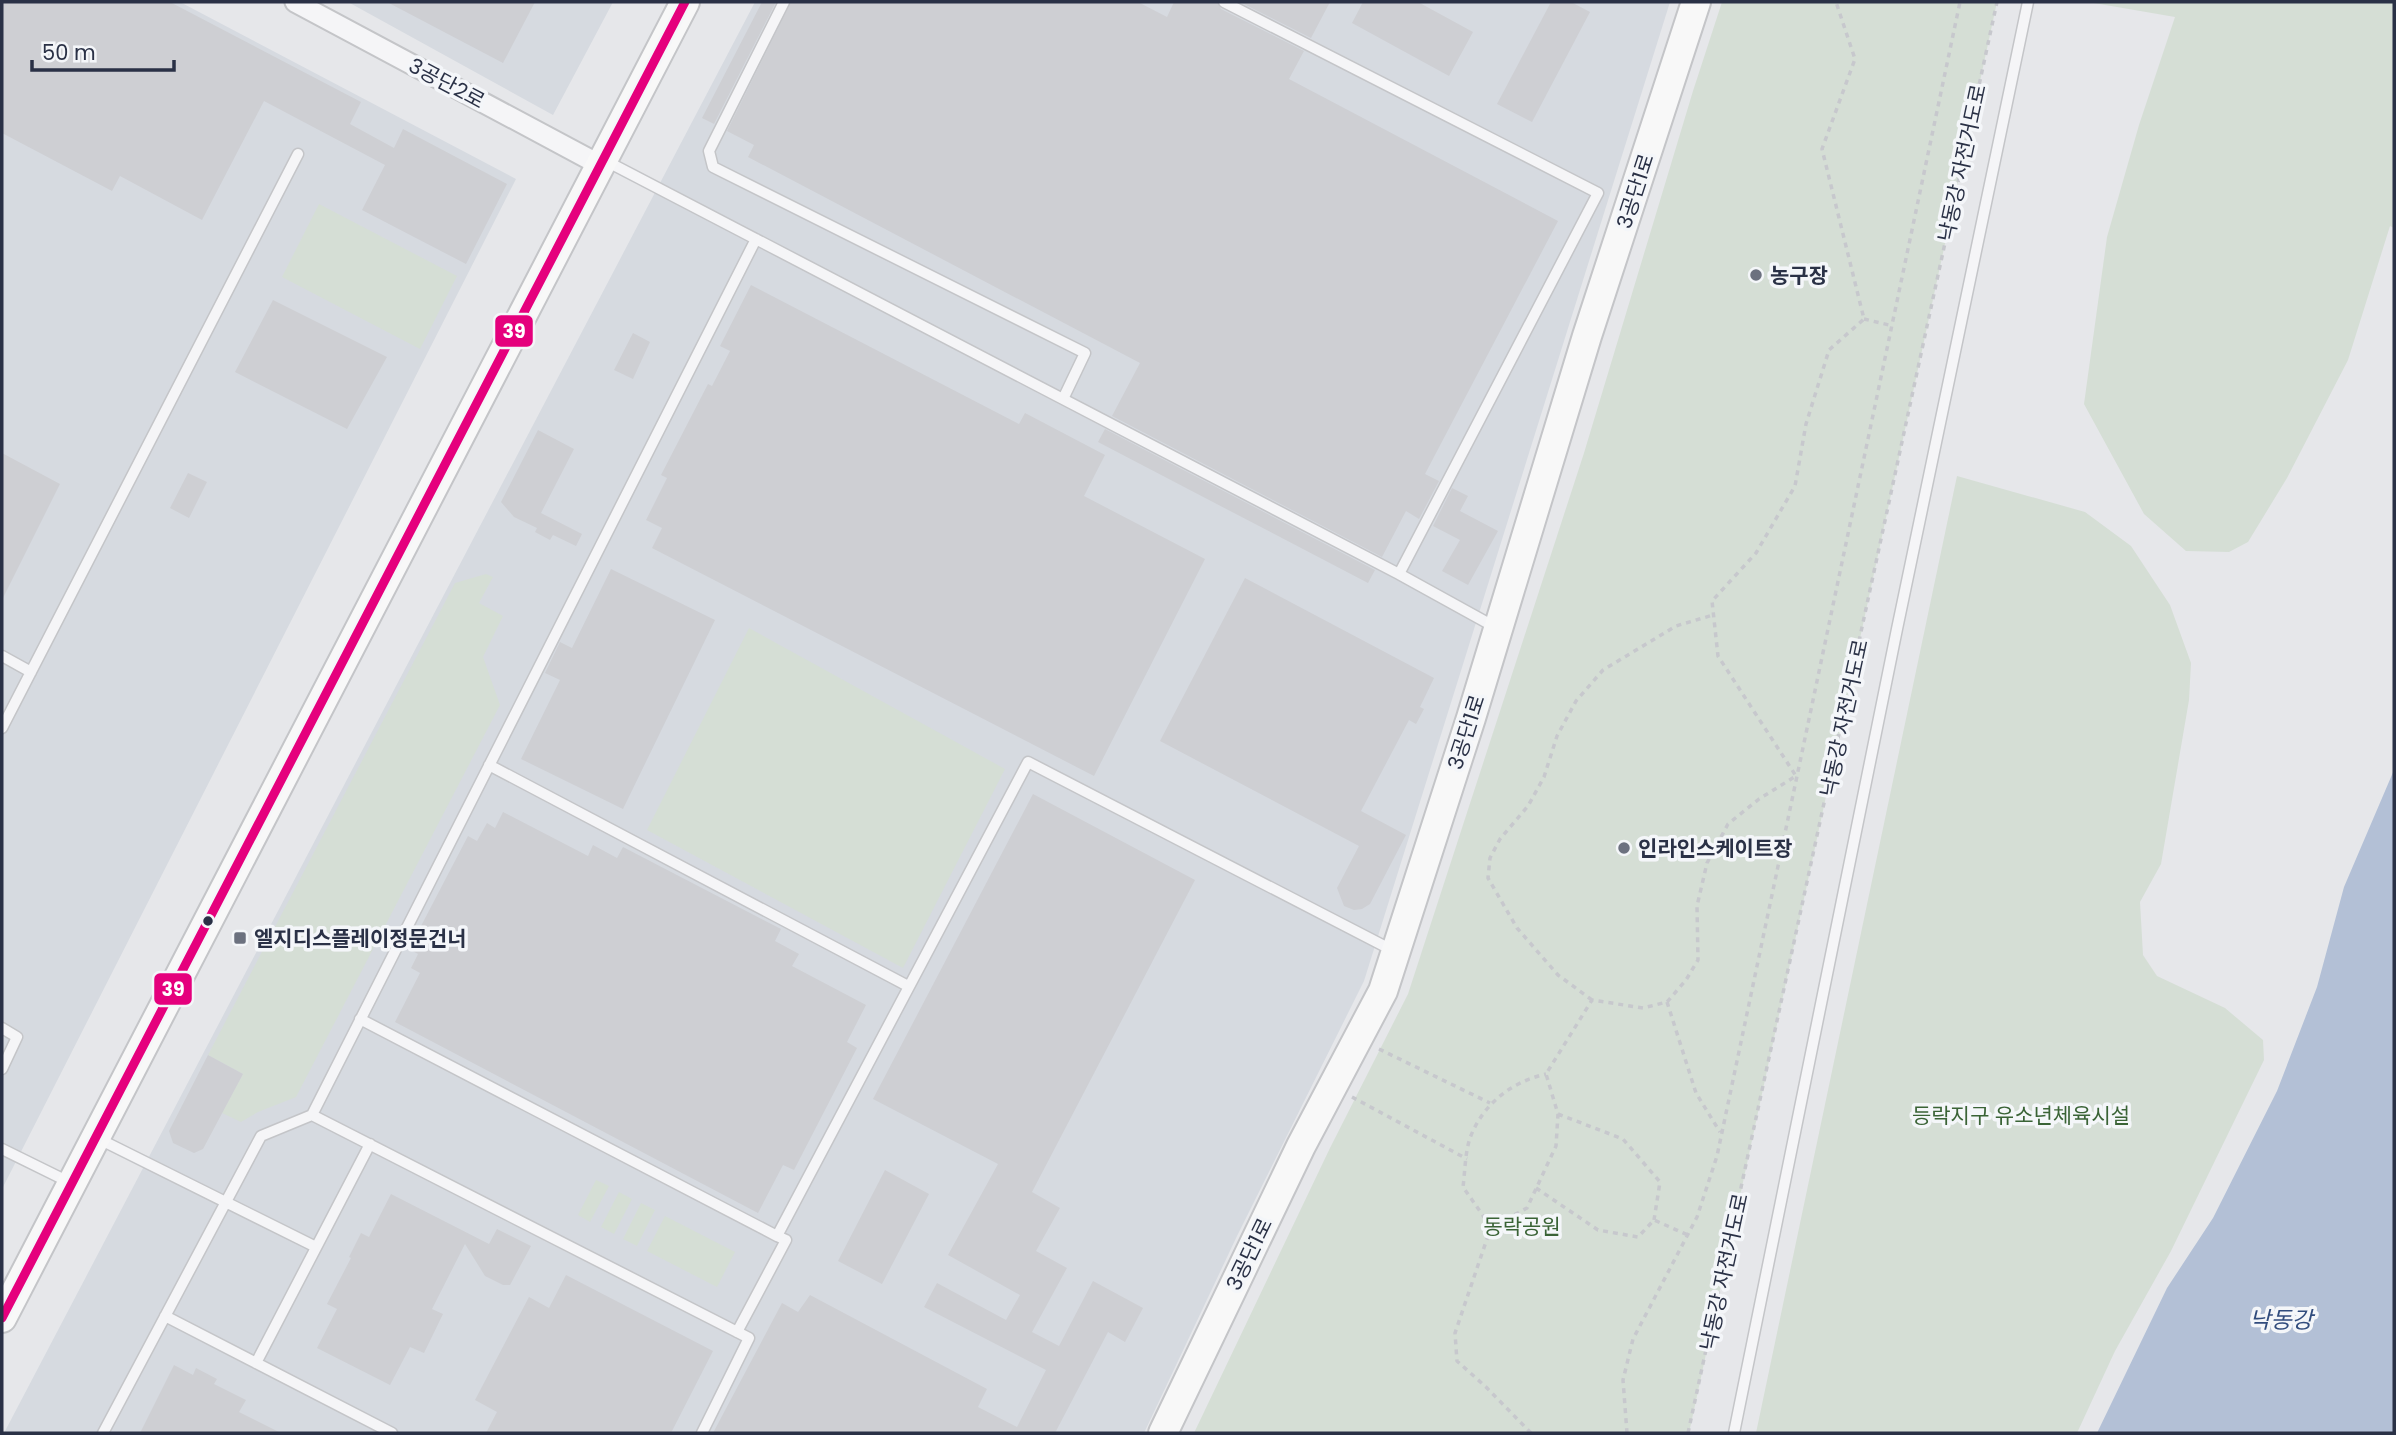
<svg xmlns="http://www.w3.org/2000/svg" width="2396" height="1435" viewBox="0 0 2396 1435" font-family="Poppins,'Noto Sans KR',sans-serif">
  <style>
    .built { fill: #d6dae0 }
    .green { fill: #d5ded5 }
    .water { fill: #b3c0d6 }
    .building { fill: #cecfd3 }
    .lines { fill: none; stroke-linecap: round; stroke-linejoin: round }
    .lane-casing { stroke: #c4c5c8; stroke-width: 13 }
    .street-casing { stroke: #c4c5c8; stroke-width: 23 }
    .secondary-casing { stroke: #c4c5c8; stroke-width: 32 }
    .path { stroke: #c7c8cd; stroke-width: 3.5; stroke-dasharray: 5 5; stroke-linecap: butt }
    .lane { stroke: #f5f5f7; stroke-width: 10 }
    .street { stroke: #f5f5f7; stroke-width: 19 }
    .secondary { stroke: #f8f8f8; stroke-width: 28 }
    .bus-1-casing { stroke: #f4f6f9; stroke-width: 14 }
    .bus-1 { stroke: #e5007d; stroke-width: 9 }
    .poi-dot { fill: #6c717f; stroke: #f4f6f9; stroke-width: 2.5 }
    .bus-dot { fill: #2a3146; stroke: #f4f6f9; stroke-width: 2.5 }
    .labels { text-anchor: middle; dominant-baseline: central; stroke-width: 7; stroke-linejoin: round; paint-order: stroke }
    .street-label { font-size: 21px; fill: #2a3146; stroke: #f4f6f9 }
    .poi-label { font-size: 21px; font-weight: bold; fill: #2a3146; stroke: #f4f6f9; text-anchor: start }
    .park-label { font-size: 21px; fill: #3a6336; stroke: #f4f6f9 }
    .water-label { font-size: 23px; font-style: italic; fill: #314c7d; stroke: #f4f6f9 }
    .line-badge { stroke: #f4f6f9; stroke-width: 2.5 }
    .badge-label { font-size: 19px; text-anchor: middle; font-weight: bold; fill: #fff }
  </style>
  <rect width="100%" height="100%" fill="#e6e7ea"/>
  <path class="built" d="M2,2h178l336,177 -514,1010z
    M348,2h265l-60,113z
    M755,2h915l-306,979 -127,255 -93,197h-1140z"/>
  <path class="green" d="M1722,2h275l-308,1431h-495l136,-285 78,-154 176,-541 109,-362z
    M2088,2h306v226l-4,-2 -42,134 -61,118 -39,64 -19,10 -43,-1 -42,-37 -60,-110 23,-167 32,-112 36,-108z
    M319,204l138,72 -37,73 -138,-72z
    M1957,476l128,36 46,34 39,59 21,58 -2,37 -28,164 -21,38 3,53 14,21 68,32 38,32 1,20 -93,191 -56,100 -38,82h-321z
    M486,574l7,3 -14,26 24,13 -20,41 17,48 -204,392 -38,15 -17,10 -19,-9 21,-39 -35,-19 247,-472z
    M749,628l256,141 -102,199 -256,-138z
    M596,1180l13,6 -19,36 -12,-7z
    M619,1192l13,7 -18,35 -13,-7z
    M641,1203l14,7 -18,36 -14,-7z
    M665,1216l70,36 -18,35 -70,-36z"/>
  <path class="water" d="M2394,770v663h-297l70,-145 46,-70 64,-127 40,-104 27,-100z"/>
  <path class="building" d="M2,2h168l191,100 -11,22 44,24 9,-19 104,55 -41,80 -104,-54 23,-45 -121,-64 -62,119 -82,-44 -8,15 -110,-58z
    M387,2h148l-32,61z
    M762,2h14l-62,122 -12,-6z
    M791,2h347l29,15 7,-15h43l4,7 83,42 -15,28 269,142 -133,253 14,7 -20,38 -13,-8 -24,46 -270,-141 28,-53 -392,-206 6,-12 -27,-14z
    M1240,2h90l-19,36z
    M1363,2h55l55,30 -24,44 -97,-53z
    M1551,2h20l19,10 -58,110 -35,-18z
    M751,285l268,139 6,-11 80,42 -21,41 121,63 -111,217 -442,-228 10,-20 -16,-8 21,-42 -6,-3 47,-91 4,2 18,-35 -10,-5z
    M273,300l114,57 -40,72 -112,-57z
    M633,333l17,9 -17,37 -19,-9z
    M1105,429l270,141 -7,13 -270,-141z
    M538,430l36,19 -33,64 41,21 -6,12 -23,-11 -3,5 -15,-8 2,-4 -23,-11 -13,-15z
    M2,453l58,31 -58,116z
    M188,473l19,9 -18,36 -19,-10z
    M1452,488l16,8 -8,15 38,20 -30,54 -26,-14 18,-31 -27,-14z
    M611,569l104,51 -92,189 -102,-50 39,-79 -15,-7 15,-31 12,6z
    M1245,578l189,100 -14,29 4,2 -8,15 -7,-4 -48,91 45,24 -36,69 -8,5 -8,1 -10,-4 -7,-18 22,-42 -199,-105z
    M1033,794l162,86 -163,312 28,16 -24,43 31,17 -35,64 27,14 34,-65 50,27 -18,34 -17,-10 -53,101h-342l69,-130 16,9 12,-17 177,94 -9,18 39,20 29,-57 -122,-63 13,-24 69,37 14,-25 -72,-40 50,-91 -125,-65z
    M503,812l85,44 5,-11 24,13 6,-11 158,82 -6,12 24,13 -7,12 74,39 -19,37 10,6 -63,122 -11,-5 -25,48 -363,-191 25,-49 -9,-5 7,-14 -9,-5 59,-113 9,5 10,-18 8,5z
    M208,1055l35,19 -40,75 -9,4 -21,-10 -4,-12z
    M885,1170l44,24 -47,90 -44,-23z
    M391,1194l98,50 8,-15 34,17 -21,39h-7l-18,-9 -20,-32 -33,65 11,5 -19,39 -14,-6 -20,38 -73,-37 20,-39 -10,-5 24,-46 -2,-1 12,-24 8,4z
    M566,1275l147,76 -42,82h-185l11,-21 -22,-12 54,-103 20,11z
    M174,1365l19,10 3,-7 21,11 -3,5 32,16 -7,12 42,21h-141z"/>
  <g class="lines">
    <defs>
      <path id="lane" d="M784,2l-75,149 4,16 372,186 -22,46
        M1224,2l374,191 -199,381
        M606,161l793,413 96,53
        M2,656l29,16
        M2,728l296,-574
        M489,765l419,221
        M360,1019l417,217
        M2,1028l15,9 -15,32
        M312,1115l437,223 -47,95
        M99,1139l217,108
        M2,1149l69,34
        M165,1316l227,117
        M737,1332l49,-92 -9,-4 251,-474 364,188
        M256,1363l114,-219
        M103,1433l158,-297 51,-21 444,-876
        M1734,1433l163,-804 131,-627"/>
      <path id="street" d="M295,2l305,163"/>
      <path id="secondary" d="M2,1318l683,-1316
        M1163,1433l138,-287 82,-155 88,-273 116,-382 109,-334"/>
    </defs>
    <use href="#lane" class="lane-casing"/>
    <use href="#street" class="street-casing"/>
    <use href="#secondary" class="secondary-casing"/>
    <path class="path" d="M1864,319l25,6
      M1592,1000l-34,-25 -41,-47 -29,-50 2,-20 10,-19 28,-33 16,-29 13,-41 19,-35 27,-31 73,-44 37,-11
      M1667,1002l29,91 24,39
      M1379,1049l111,54
      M1352,1097l115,62
      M1558,1114l65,25 37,43 -6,38
      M1536,1188l62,42 40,7 16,-17 34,15
      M1491,1227l-28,-40c2,-15 2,-34 7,-49 13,-34 41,-56 76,-64
      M1531,1433l-45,-46 -29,-26 -2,-28 36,-106 36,-19 29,-62 2,-32 -12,-40 46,-74 51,8 24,-6 19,-22 12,-20 -1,-54 10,-43 21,-39 31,-25 37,-23 -78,-120 -6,-55 44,-48 39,-67 11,-62 23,-74 35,-31 -42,-170 33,-90 -19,-57
      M1627,1433l-4,-53 10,-41 64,-122 20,-61 243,-1154
      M1688,1433l309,-1431"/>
    <use href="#lane" class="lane"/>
    <use href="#street" class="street"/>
    <use href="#secondary" class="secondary"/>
    <defs>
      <path id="bus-1" d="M2,1318l683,-1316"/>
    </defs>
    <use href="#bus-1" class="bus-1-casing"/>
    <use href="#bus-1" class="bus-1"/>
  </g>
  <g class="poi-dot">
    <circle cx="1756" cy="275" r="7"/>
    <circle cx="1624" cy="848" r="7"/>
    <rect x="233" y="931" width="14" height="14" rx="3.5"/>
  </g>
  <circle class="bus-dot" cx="208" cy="921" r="6"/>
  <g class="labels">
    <g class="street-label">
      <text transform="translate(447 83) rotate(28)">3공단2로</text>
      <text transform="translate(1962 163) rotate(-78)">낙동강 자전거도로</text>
      <text transform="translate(1635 191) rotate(-72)">3공단1로</text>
      <text transform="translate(1844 718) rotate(-78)">낙동강 자전거도로</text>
      <text transform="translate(1466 732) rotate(-72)">3공단1로</text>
      <text transform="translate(1249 1254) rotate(-64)">3공단1로</text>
      <text transform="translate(1724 1272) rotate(-78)">낙동강 자전거도로</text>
    </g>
    <g class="poi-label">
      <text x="1770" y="275">농구장</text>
      <text x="1638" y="848">인라인스케이트장</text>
      <text x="254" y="938">엘지디스플레이정문건너</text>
    </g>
    <g class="park-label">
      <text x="2021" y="1115">등락지구 유소년체육시설</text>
      <text x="1522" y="1226">동락공원</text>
    </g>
    <g class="water-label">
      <text x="2281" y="1320">낙동강</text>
    </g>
  </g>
  <g class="line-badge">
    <rect x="494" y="314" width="40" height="34" rx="7" fill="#e5007d"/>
    <rect x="153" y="972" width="40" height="34" rx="7" fill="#e5007d"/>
  </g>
  <g class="badge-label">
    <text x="514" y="338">39</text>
    <text x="173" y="996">39</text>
  </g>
  <rect width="2396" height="1435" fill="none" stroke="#2a3146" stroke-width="7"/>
  <path d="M32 60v10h142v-10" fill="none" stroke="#2a3146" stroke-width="3.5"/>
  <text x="42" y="60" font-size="21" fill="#2a3146" stroke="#f4f6f9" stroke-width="5" paint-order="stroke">50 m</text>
</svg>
